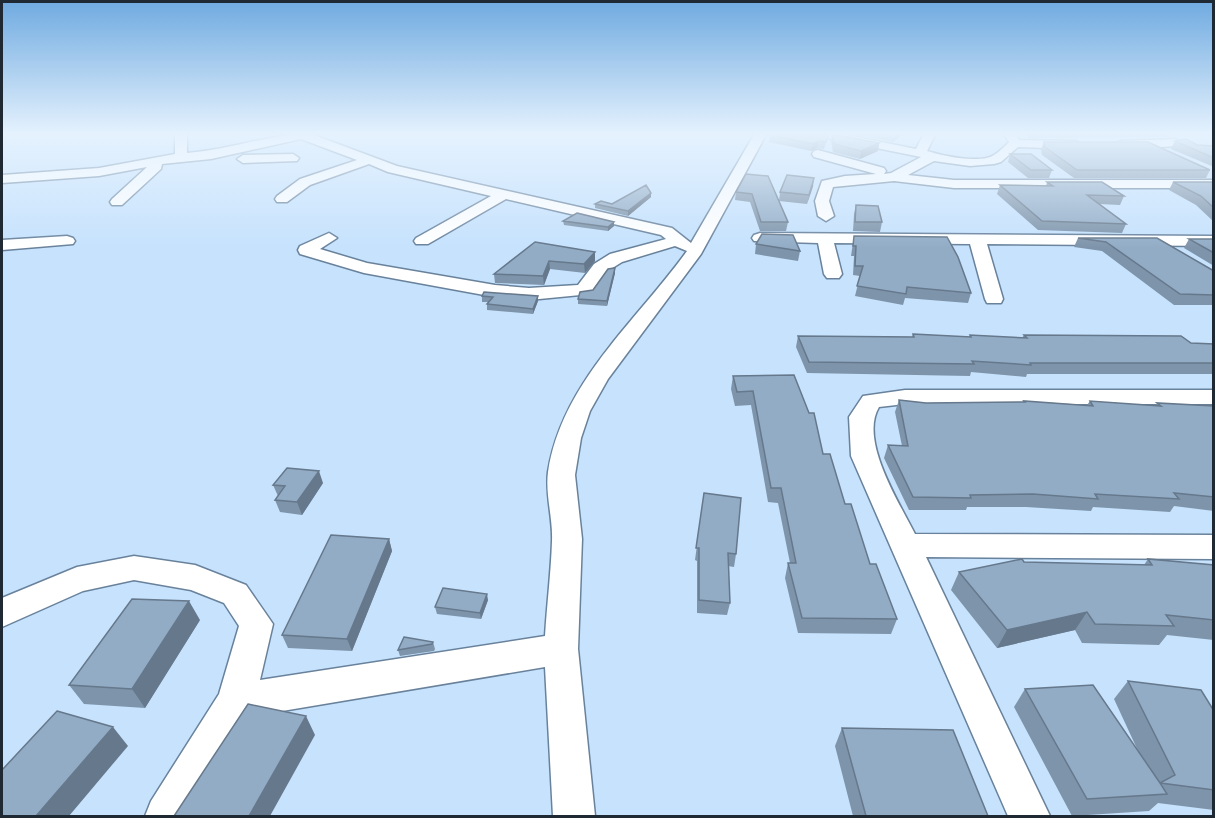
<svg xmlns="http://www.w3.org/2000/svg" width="1215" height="818" viewBox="0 0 1215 818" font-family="'Asap Condensed',sans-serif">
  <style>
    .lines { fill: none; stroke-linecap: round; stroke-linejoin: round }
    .street-casing { stroke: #69829b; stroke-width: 3 }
    .street { fill: #fff; fill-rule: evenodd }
    .wall { fill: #7e94aa }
    .shaded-wall { fill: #66788b }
    .building { fill: #92acc6; stroke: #66788b; stroke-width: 1.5 }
  </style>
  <rect width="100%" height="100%" fill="#c6e2fd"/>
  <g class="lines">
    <defs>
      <path id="street" d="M175,133h12v20c44,-3 85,-20 128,-20l-1,2 83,31 275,62 19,15 64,-110h12l-66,121 -93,125 -18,32 -9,27 -6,37 7,64 -4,110 17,167h-42l-8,-149 -298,50 -58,99h-44l6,-15 68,-107 20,-68 -15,-23 -33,-13 -57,-10 -51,11 -81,36v-29l75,-31 57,-11 61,9 51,20 27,39 -13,56 285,-44c2,-32 6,-64 7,-95 1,-23 -7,-47 -4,-69 14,-90 88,-150 139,-221l-12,-5 -53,16 -16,10 -15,22 -62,6 -34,-3 -131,-24 -64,-19 -2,-4 2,-4 29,-13 8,5 -17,11 47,14 128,22 34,3 49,-3 16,-21 16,-10 56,-15 -5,-4 -155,-36 -78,45h-12l-2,-3 2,-3 75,-42 -103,-24 -19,-8 -59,21 -23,17h-10l-2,-3 2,-3 23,-17 57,-19 -56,-21 -90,20 -49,5 -1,5 -39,36h-10l-2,-3 2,-3 35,-32 -48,9 -97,7v-8l97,-7 76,-14z
        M812,133h25l79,16 8,-16h12l-9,18c16,5 53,13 67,4 5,-3 10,-8 15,-13l-6,-9h12l4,7 57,1 6,4 -6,4 -58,-2 -17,15 -7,2 -24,2 -36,-5 -26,14 46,5h260v8h-260l-60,-7 -61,6 -4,14 5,15 -8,5 -8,-5 -3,-15 7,-20 23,-5 31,-2 -62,-17 -2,-3 2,-3 4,-1 66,18 2,3 -2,3 7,-1 30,-16 -104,-21z
        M1176,139l6,4 -2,3 -60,3 -6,-4 6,-4z
        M293,154l6,4 -2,3 -54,2 -6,-4 6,-4z
        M760,233l454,3v10l-227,-2 16,55 -2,4h-14l-2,-4 -15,-55 -136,-1 8,31 -3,4h-12l-3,-4 -6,-31 -64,-2 -2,-3 2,-3z
        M67,236l6,2 2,3 -2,3 -71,6v-10z
        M905,390h309v14h-309l-26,3c-20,33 20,95 36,127l299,1v24l-288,-2 124,259h-42l-157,-360 -2,-39 14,-21z"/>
    </defs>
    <use href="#street" class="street-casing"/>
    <use href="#street" class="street"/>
  </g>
  <path class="wall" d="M850,133h54l-11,9z
    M1025,133h144l-1,4 -140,1z
    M832,134l47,9 -1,8 -18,8 -27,-7 -2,-11z
    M770,135l57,5 -3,9 -7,-1 -6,3 -42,-9z
    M1175,141l22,4 17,1v21l-43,-18z
    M1044,142l166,28 -4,8h-132l-32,-23 -1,-6z
    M1010,154l42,16 -3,8h-21l-20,-16z
    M746,174l33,27 1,-9 34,-14 -7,26 -28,-3 9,21 -2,9h-26l-10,-29 -15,-2 1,-8z
    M1047,182l77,14 -4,9 -21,-1 27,20 -4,9 -84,-3 -41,-36 3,-9 46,1z
    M1173,182h41v40l-18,-17 -27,-15z
    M651,193v4l-23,19 -33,-8v-4h17z
    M856,205l26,17 -2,10 -27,-1 1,-17z
    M563,221l51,1v4l-6,5 -44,-6z
    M854,236l117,57 -3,10 -63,-5 -2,7 -48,-9 5,-20 -7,-1 1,-19h-3z
    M1078,238h79l57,33v34h-40l-72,-54 -28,-4z
    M1189,239h25v27l-30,-18z
    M535,242l60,10v9l-10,12 -35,-4 -6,16 -49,-2 -1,-9z
    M756,244l44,7 -2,10 -43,-7z
    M615,273l-8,33 -29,-2v-5l15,-9z
    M482,296h56v5l-5,13 -46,-4v-6l2,-2h-7z
    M913,334l56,3 1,-2 52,3 2,-3 190,9v30h-187l-1,3 -55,-5 -1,4 -163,-3 -11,-26 2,-11 114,1z
    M794,375l29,79 22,50 25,60 27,55 -6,15 -93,-1 -13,-55 3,-15h2l-12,-60 -10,-1 -17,-97 -16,1 -4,-17 2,-13z
    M899,400l27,3 97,-1 1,-1 63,4 3,-4 66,5 1,-3 57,3v105l-40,-5 -4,6 -77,-5 -2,4 -65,-4h-59l-1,3h-57l-25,-52 4,-13 14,1 -7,-34z
    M323,483l-21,32 -22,-3 -5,-12 3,-4 -5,-11z
    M704,493l32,61 -2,13 -6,-1 2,37 -3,12 -30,-2v-52l-2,-1z
    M389,539l3,12 -40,100 -64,-3 -6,-13z
    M1148,559l66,6v75l-47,-5 -8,10 -77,-2 -7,-13 -78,18 -46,-58 8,-18 65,-10 120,3z
    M488,600l-7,19 -44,-5 -2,-7z
    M200,620l-55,88 -61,-4 -15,-19z
    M433,642l2,7 -1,2 -34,5 -2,-6z
    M1128,681l86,30v99l-56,-7 -9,8 -77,5 -58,-109 11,-18 114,64 -25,-54z
    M842,728l146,88h-135l-18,-70z"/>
  <path class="shaded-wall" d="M897,133h7l-11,9 2,-7z
    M819,141l-2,7 -6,3 2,-7z
    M879,143l-1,8 -18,8 1,-8z
    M814,178l-1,9 -6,17 2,-9z
    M651,193v4l-23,19v-5z
    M614,222v4l-6,5v-4z
    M595,252v9l-10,12 -1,-9z
    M549,261l1,8 -6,16 -1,-9z
    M615,268v5l-8,33v-5z
    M538,296v5l-5,13v-5z
    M319,471l4,12 -21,32 -5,-13z
    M389,539l3,12 -40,100 -5,-12z
    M487,594l1,6 -7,19 -1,-6z
    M189,601l11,19 -55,88 -13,-19z
    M1087,612l-12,18 -78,18 10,-18z
    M306,716l9,19 -45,81h-21z
    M113,727l15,19 -59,70h-33z"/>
  <path class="building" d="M774,133h55l-3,9 -7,-1 -6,3 -43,-9z
    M832,134l47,9 -18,8 -27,-7z
    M1186,139l11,6 17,1v12l-39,-17z
    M1044,142h104l62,28h-133l-32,-23z
    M1010,154h21l21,16h-21z
    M746,174l22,2 20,46h-27l-9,-28 -16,-2z
    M787,175l27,3 -5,17 -29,-3z
    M1047,182h55l22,14 -37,-1 39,29 -84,-3 -42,-36 53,1z
    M1173,182h41v26l-13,-12z
    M646,185l5,8 -23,18 -33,-7 6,-3 11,3z
    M856,205l22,1 4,16h-27z
    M577,213l37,9 -6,5 -45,-6z
    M762,234l31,1 7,16 -44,-7z
    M854,236l93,1 11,20 13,36 -64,-6 -1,7 -49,-8 6,-20h-8l1,-20h-3z
    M1078,238h79l57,33v24l-34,-1 -74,-52z
    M1189,239h25v14z
    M535,242l60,10 -11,12 -35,-3 -6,15 -49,-2z
    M615,268l-8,33 -29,-2 2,-7 13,-2 15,-21z
    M484,292l54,4 -5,13 -46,-5 6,-7 -11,-1z
    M913,334l58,3 -1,-2 57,3 -3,-3 157,1 10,7 23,1v19h-184l1,2 -59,-4 2,3 -165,-2 -11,-26 116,1z
    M794,375l15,38h5l9,41h7l15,50h6l19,60h6l21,55 -95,-1 -14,-55h8l-15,-75h-10l-18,-97 -16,1 -4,-16z
    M899,400l27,3 99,-1 -1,-1 69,5 -3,-5 71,5 -4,-3 57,3v91l-40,-4 5,6 -84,-5 3,5 -65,-5 -63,1 1,3 -58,-1 -25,-52 20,1z
    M287,468l32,3 -22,31 -22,-2 10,-14 -12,-1z
    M704,493l37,5 -5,56 -8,-1 2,50 -31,-3v-52h-3z
    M331,535l58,4 -42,100 -65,-4z
    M1022,559l2,3 128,3 -4,-6 66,6v55l-48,-5 8,11 -79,-2 -8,-12 -80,18 -48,-58z
    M443,588l44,6 -7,19 -45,-6z
    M132,599l57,2 -57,88 -63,-4z
    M404,637l29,5 -1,2 -34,6z
    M1128,681l73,9 13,21v79l-54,-7 7,11 -80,5 -62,-110 68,-4 67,98 15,-8z
    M248,704l58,12 -57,100h-75z
    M57,711l56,16 -77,89h-34v-46z
    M842,728l111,2 35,86h-122z"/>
  <linearGradient id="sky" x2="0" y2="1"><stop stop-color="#6faae0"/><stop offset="0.54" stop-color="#e5f2fe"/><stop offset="1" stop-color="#e5f2fe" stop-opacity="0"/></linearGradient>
  <rect width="1215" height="248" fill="url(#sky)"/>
  <rect width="1215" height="818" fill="none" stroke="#1f2933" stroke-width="6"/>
</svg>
